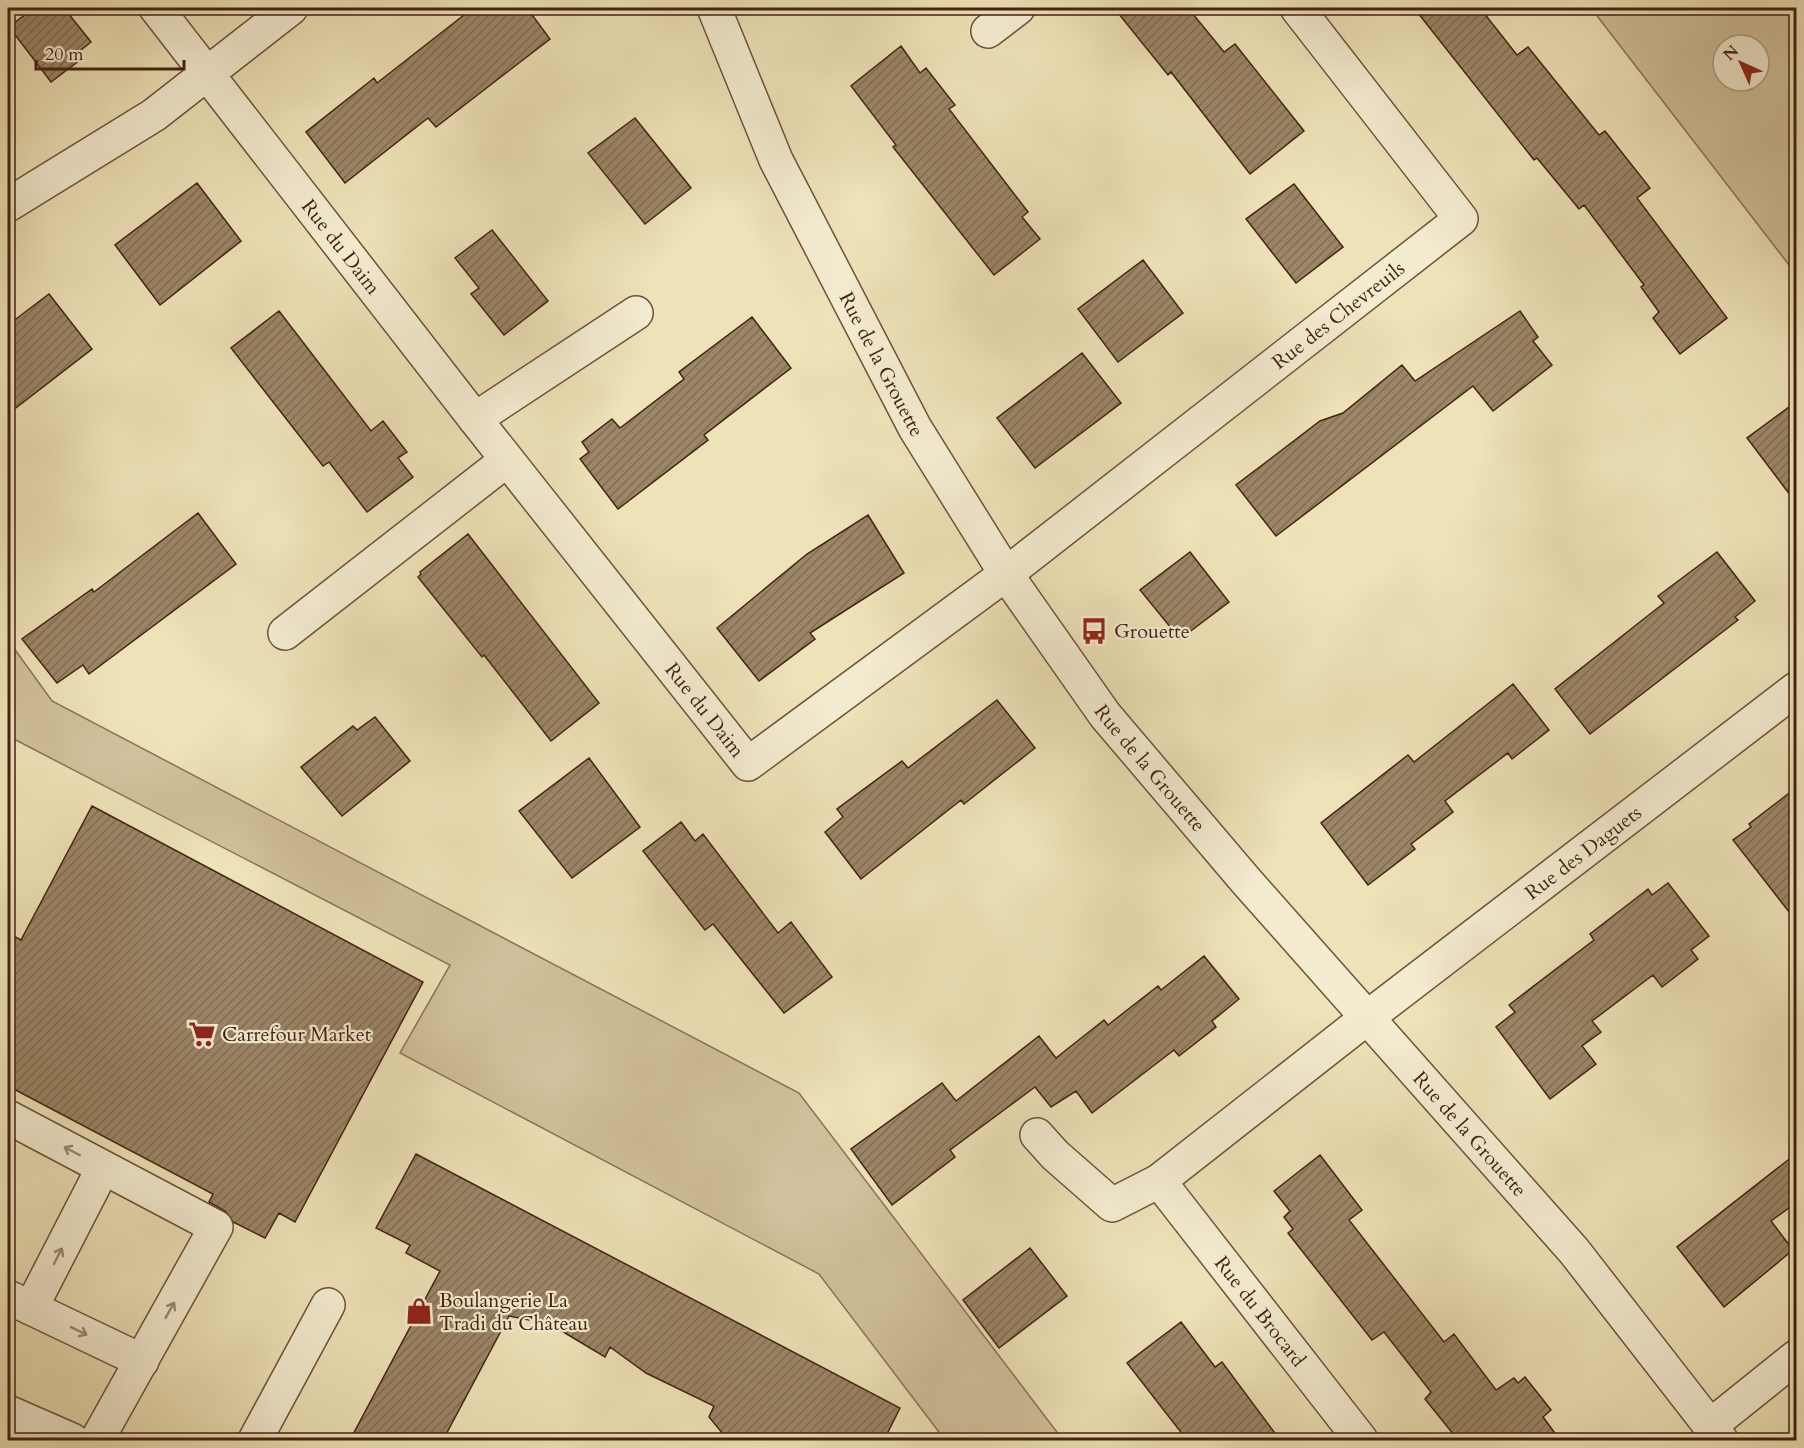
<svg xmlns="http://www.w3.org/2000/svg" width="1804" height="1448" viewBox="0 0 1804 1448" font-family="Cardo,serif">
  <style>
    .grass { fill: #d1c19c; stroke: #8a7257; stroke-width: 1.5; fill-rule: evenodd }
    .building { fill: url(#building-hatch); stroke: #432212; stroke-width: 1.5 }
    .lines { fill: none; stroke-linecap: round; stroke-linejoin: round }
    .minor-casing { stroke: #6e523c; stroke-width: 36 }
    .minor { stroke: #f4ecd1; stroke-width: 33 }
    .oneway { stroke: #9c8772 }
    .labels { text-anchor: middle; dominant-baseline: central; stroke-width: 4.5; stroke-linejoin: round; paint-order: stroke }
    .street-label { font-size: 20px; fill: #432212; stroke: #f4ecd1 }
    .poi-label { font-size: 20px; fill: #432212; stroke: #f4ecd1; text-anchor: start }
  </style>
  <defs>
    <pattern id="building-hatch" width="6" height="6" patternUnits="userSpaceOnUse" patternTransform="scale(1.5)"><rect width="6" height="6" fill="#9c8668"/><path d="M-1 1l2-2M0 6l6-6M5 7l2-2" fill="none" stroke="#816d54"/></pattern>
  </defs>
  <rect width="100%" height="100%" fill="#eee2b8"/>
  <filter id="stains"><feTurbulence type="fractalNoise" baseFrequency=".00333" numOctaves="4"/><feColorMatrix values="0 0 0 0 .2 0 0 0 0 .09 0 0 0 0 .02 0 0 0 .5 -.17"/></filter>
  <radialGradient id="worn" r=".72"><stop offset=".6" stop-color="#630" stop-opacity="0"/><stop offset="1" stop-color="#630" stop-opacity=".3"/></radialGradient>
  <path class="grass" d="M1591,8h205v266zM1723,45h36v36h-36z
    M8,640l44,61 747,392 264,347h-118l-126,-166 -419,-221 50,-88 -442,-229z"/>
  <path class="building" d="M34,8h30l27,34 -15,12 4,6 -29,22 -42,-55z
    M473,8h54l23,31 -114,88 -8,-9 -83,65 -39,-51 68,-54 3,5z
    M1114,8h74l36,44 11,-8 69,87 -54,43 -79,-102 -3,3z
    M1414,8h66l37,47 11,-8 71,88 6,-4 45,57 -13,10 90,120 -47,36 -27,-36 6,-6 -18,-25 3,-2 -60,-80 -5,4 -42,-51 -3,2z
    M901,46l19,27 6,-5 29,37 -6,4 79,103 -6,5 18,22 -46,36 -101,-128 3,-2 -45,-59z
    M635,118l56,70 -46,36 -57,-71z
    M197,183l44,58 -81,64 -45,-60z
    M1294,184l49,63 -47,36 -50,-64z
    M492,230l56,71 -44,34 -33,-41 8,-6 -24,-30z
    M1143,260l40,53 -65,49 -40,-53z
    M49,294l43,55 -84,65v-89z
    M279,311l92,120 12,-10 24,31 -9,6 15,19 -46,35 -38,-50 -6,4 -92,-118z
    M1520,311l18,26 -5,4 19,24 -59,46 -20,-25 -197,150 -40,-51 84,-64 23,-8 59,-48 13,16z
    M752,317l39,51 -87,67 4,5 -90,69 -38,-50 9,-7 -7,-10 30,-23 8,9 64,-49 -5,-7z
    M1082,353l39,50 -86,65 -38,-50z
    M1797,401v103l-50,-66z
    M198,513l38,51 -147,110 -6,-9 -26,18 -35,-44 70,-50 2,3z
    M868,515l36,58 -94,60 5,6 -56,42 -42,-53 90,-74z
    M468,534l131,169 -48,38 -67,-86 -2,2 -64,-80 3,-3 -1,-2z
    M1190,552l39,50 -49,37 -40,-49z
    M1717,552l38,49 -20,16 3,3 -148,114 -35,-45 109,-86 -6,-7z
    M1513,684l36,46 -37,29 -4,-6 -63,48 8,11 -42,32 4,5 -47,36 -47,-62 87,-68 6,7z
    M997,700l38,48 -71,56 -3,-4 -100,79 -36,-47 18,-15 -6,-8 65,-48 6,7z
    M375,717l35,44 -68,55 -41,-49 52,-41 4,4z
    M589,758l51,69 -68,51 -53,-67z
    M1797,787v135l-64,-82 18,-13 -2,-3z
    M92,806l331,176 -128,240 -16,-9 -14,25 -32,-16 -8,-11 -16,-9 4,-8 -205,-108v-153l13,7z
    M681,822l14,19 8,-7 75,99 13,-11 41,55 -48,36 -71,-89 -8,6 -62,-79z
    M1668,883l41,53 -18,14 7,9 -36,28 -9,-12 -61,46 9,11 -19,14 14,18 -46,35 -54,-72 19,-15 -6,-7 85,-65 -4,-6 58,-45 4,6z
    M1204,956l35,43 -27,22 4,6 -37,29 -5,-6 -82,63 -16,-22 -25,16 -16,-20 -85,63 5,7 -63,48 -41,-56 91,-66 14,18 83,-65 17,22 48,-38 4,5 50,-39 3,4z
    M1797,1153v49l-26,19 22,29 -69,57 -47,-60z
    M416,1154l484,254 -16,32h-156l-19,-23 5,-11 -68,-33 -36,-26 -5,10 -55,-33 -41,-8 -66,124h-93l90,-169 -34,-18 4,-8 -34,-17z
    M1320,1155l42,55 -13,10 95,122 10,-8 42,56 18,-12 4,5 7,-6 26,33 -8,7 17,23h-102l-33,-41 6,-7 -47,-60 -12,8 -84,-107 5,-4 -9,-12 6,-6 -16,-20z
    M1030,1248l37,48 -68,52 -36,-48z
    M1181,1322l34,45 7,-5 58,78h-93l-60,-77z"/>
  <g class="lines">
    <defs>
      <g id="minor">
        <path id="s1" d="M156,8l319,411 273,345 258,-190 455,-355 -164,-211"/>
        <path id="s2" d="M714,8l62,152 139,268 91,146 99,141 142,167 327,369 147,189"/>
        <path d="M988,31l30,-23"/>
        <path d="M8,205l146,-90 137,-107"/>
        <path d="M475,419l161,-106"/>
        <path d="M285,633l222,-173"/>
        <path d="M8,1117l208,110 -119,213"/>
        <path id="s3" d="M1037,1135l18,20 57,50 47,-24 209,-164 428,-328"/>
        <path id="s4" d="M1159,1181l202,259"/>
        <path d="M8,1297l134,64"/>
        <path d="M31,1308l72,-140"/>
        <path d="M8,1412l64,28"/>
        <path d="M1710,1426l86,-69"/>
        <path d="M255,1440l73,-135"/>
      </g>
    </defs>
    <use href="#minor" class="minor-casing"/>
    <use href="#minor" class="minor"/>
  </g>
  <defs><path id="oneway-shaft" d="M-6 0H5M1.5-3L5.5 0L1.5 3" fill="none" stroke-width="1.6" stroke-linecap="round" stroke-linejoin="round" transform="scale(1.5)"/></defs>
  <g class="oneway">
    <use href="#oneway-shaft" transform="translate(72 1151) rotate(-152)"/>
    <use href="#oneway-shaft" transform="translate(58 1256) rotate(-63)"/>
    <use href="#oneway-shaft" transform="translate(170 1310) rotate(-61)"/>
    <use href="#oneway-shaft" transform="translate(79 1331) rotate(26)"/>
  </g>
  <defs>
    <symbol id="bus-bare" viewBox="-9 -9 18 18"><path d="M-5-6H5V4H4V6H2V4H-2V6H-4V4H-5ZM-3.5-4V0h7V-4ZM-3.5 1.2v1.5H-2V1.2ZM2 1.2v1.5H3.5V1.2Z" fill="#8f2418" stroke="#f4ecd1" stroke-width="2.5" paint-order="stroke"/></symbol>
    <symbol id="supermarket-bare" viewBox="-9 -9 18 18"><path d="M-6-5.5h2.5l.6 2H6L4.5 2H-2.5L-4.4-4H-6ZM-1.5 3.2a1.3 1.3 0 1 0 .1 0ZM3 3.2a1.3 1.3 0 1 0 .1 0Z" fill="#8f2418" stroke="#f4ecd1" stroke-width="2.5" paint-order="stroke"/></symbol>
    <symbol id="shop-bare" viewBox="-9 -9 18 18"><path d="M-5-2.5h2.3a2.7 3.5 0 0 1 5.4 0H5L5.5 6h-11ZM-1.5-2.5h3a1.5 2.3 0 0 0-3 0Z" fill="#8f2418" stroke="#f4ecd1" stroke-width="2.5" paint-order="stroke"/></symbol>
  </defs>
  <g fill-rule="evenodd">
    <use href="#bus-bare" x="1075" y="612" width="38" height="38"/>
    <use href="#supermarket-bare" x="183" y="1015" width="38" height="38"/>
    <use href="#shop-bare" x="400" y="1292" width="38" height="38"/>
  </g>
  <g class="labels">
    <g class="street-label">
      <text stroke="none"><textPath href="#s1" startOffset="302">Rue du Daim</textPath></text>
      <text stroke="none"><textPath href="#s1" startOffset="1702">Rue des Chevreuils</textPath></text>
      <text stroke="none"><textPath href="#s2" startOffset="394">Rue de la Grouette</textPath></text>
      <text stroke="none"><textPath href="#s1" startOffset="891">Rue du Daim</textPath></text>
      <text stroke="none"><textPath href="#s2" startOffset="880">Rue de la Grouette</textPath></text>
      <text stroke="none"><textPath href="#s3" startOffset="692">Rue des Daguets</textPath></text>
      <text stroke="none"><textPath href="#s2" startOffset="1366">Rue de la Grouette</textPath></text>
      <text stroke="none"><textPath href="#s4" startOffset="165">Rue du Brocard</textPath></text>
    </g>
    <g class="poi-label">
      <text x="1114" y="631">Grouette</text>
      <text x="222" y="1034">Carrefour Market</text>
      <text x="439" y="1300">Boulangerie La<tspan x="439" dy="23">Tradi du Château</tspan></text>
    </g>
  </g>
  <rect width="1804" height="1448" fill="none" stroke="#eee2b8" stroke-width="30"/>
  <rect x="9" y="9" width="1786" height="1430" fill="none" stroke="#432212" stroke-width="3"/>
  <rect x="15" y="15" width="1774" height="1418" fill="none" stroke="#432212" stroke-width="1.5"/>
  <g transform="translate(1741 63) rotate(315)"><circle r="28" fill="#f4ecd1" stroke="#ad9b85" stroke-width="1.5"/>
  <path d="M0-4.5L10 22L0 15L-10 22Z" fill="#8f2418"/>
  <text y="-9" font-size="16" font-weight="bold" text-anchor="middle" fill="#432212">N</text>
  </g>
  <path d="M36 60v9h148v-9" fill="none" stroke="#432212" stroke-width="3"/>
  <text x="45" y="60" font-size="18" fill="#432212" stroke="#f4ecd1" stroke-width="4.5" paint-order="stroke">20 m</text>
  <rect width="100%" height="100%" filter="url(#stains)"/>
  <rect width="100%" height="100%" fill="url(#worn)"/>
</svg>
